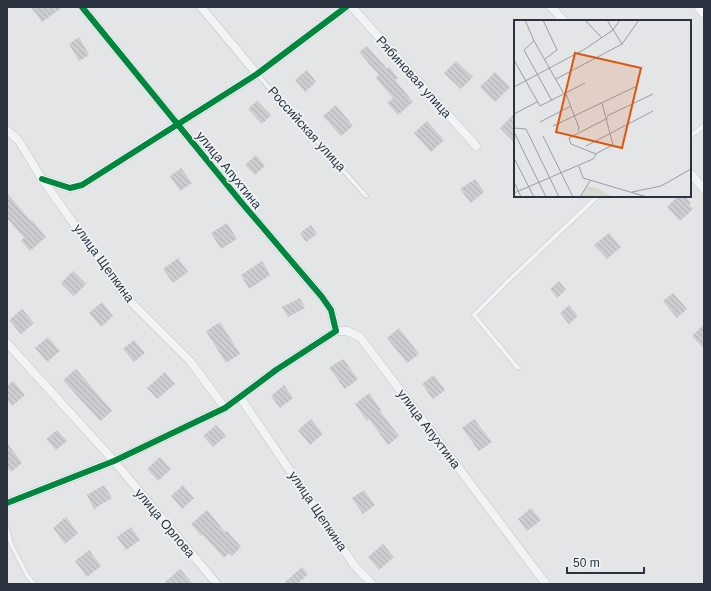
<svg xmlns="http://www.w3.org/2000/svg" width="711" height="591" viewBox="0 0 711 591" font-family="Helvetica,sans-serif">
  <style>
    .building { fill: url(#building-back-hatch) }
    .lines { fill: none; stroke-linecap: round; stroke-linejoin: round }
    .service-casing { stroke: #c1c3c5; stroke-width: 5 }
    .minor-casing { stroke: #c1c3c5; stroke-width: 9 }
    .secondary-casing { stroke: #c1c3c5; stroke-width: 12 }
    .service { stroke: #f1f3f4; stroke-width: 4 }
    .minor { stroke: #f1f3f4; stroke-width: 8 }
    .secondary { stroke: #f6f6f6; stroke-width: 11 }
    .cycleway-casing { stroke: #f0f3f6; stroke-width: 8 }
    .cycleway { stroke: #00873e; stroke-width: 6 }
    .labels { text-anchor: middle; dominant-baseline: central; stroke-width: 3.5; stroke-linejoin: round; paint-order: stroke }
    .street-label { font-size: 13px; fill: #2a333f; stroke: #f0f3f6 }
    .inset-road { fill: none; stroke: #999ea4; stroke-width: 1 }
    .view { fill: #de570f; fill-opacity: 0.15; stroke: #de570f; stroke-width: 2 }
    .inset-edge { fill: none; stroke: #2a333f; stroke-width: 2 }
  </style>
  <defs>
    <pattern id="building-back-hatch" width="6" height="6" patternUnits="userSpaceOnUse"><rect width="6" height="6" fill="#cbcdcf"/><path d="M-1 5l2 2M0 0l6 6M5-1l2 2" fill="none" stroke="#aeb0b3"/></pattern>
  </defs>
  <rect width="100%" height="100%" fill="#e3e5e7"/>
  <path class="building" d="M31,7h32l-21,15z
    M79,37l10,18 -10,6 -10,-17z
    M367,46l20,23 2,-2 9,11 -3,2 18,22 -15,13 -11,-12 6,-5 -17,-20 3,-3 -20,-23z
    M456,61l17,16 -12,12 -17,-16z
    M307,70l9,12 -11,10 -10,-12z
    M495,72l15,15 -15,15 -15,-15z
    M257,101l14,14 -9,9 -14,-15z
    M336,105l17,21 -12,10 -18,-20z
    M515,113v30l-15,-15z
    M427,121l17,19 -13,12 -17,-19z
    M256,155l9,11 -10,9 -10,-10z
    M181,168l11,15 -12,8 -10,-15z
    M475,179l9,13 -13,11 -11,-14z
    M7,193l24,28 1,-1 14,17 -16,14 -9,-10 3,-3 -17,-20z
    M678,196h7l6,7 -2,2 4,4 -13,12 -13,-14z
    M227,223l10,16 -16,10 -10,-16z
    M311,225l6,9 -11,8 -6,-9z
    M609,233l12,14 -14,12 -13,-14z
    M178,258l10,14 -15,11 -10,-14z
    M262,261l8,14 -21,14 -8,-14z
    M73,271l13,13 -12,12 -13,-13z
    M559,281l7,9 -9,8 -7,-9z
    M673,293l14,16 -10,9 -14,-17z
    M300,298l5,10 -17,9 -6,-10z
    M102,302l11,14 -12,11 -12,-14z
    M569,305l9,11 -9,8 -9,-11z
    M22,309l12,14 -13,11 -12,-14z
    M220,322l20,32 -14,9 -20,-32z
    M704,324v25l-12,-13z
    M399,328l20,26 -12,9 -20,-25z
    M48,337l12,14 -13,11 -12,-14z
    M134,340l11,13 -11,9 -11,-13z
    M343,359l15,20 -13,10 -16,-21z
    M76,369l36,42 -12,10 -37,-41z
    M165,372l10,12 -18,15 -10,-11z
    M434,375l11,15 -12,9 -11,-15z
    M13,381l12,14 -13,11 -5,-6v-14z
    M284,385l9,13 -13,10 -9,-12z
    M369,393l12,17 -1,1 19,25 -11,9 -19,-26 -2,2 -12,-17z
    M311,419l12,15 -13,11 -12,-15z
    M474,419l18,23 -13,9 -17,-23z
    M216,425l10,11 -13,11 -10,-11z
    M57,430l10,11 -11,9 -10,-11z
    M7,443l15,20 -11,9 -4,-5z
    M160,457l11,12 -13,12 -11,-12z
    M104,485l8,13 -18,11 -7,-14z
    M183,485l11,13 -12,11 -11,-13z
    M364,490l11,15 -12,9 -11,-16z
    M531,508l10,12 -14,11 -9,-12z
    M207,510l18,22 2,-1 14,16 -9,9 -3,-3 -5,5 -21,-23 -2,1 -10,-12z
    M66,517l12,16 -13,11 -12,-16z
    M131,527l9,13 -14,10 -9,-13z
    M383,544l11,13 -15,13 -11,-13z
    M89,550l12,16 -14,11 -12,-16z
    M302,567l6,7 -11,10h-14z
    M180,569l13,15h-30z"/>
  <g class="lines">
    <defs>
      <path id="service" d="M257,74l109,122
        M690,136l14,-10
        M518,368l-44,-53 35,-35 89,-84
        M7,528l4,16 16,31 7,9"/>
      <path id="minor" d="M82,7l159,195 81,95 9,13 5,21
        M201,7l56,67
        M352,7l124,139
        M551,7l13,14
        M7,130l12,11 23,38 84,118 64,64 35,47
        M690,173l14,16
        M42,179l28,9 12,-3 175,-111 89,-67
        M336,331h11l13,6 186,247
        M7,343l107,118 103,123
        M240,397l114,168 18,19
        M7,503l107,-42 111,-53 51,-38 60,-39"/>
      <path id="secondary" d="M700,7l4,5"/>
    </defs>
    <use href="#service" class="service-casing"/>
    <use href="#minor" class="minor-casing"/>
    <use href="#secondary" class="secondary-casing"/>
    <use href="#service" class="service"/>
    <use href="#minor" class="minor"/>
    <use href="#secondary" class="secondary"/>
    <defs>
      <path id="cycleway" d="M42,179l28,9 12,-3 175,-111 89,-67
        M7,503l107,-42 111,-53 51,-38 60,-39 -5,-21 -9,-13 -81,-95 -159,-195"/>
    </defs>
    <use href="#cycleway" class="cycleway-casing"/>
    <use href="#cycleway" class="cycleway"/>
  </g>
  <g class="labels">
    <g class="street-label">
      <text transform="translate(414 77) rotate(48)">Рябиновая улица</text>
      <text transform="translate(307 129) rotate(48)">Российская улица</text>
      <text transform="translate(229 170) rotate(51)">улица Апухтина</text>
      <text transform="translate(104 263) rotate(54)">улица Щепкина</text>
      <text transform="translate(429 429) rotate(53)">улица Апухтина</text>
      <text transform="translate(318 511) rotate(56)">улица Щепкина</text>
      <text transform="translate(165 523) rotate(50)">улица Орлова</text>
    </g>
  </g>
  <g transform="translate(514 20)">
    <rect width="177" height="177" fill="#e3e5e7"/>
    <path d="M73,166l12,3 14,8h-32z" fill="#d4dbd3"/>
    <path class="inset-road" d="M11,0l9,21 30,53M29,0l14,30 -12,9M71,0l17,18M93,0l15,24M20,21l-10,9 28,51M0,40l26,46 45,-23M42,59l66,-35 17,-24M0,67l71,-38 28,-19 7,-10M52,74l13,34 -1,3M0,94l23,-12M93,96l46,-22M26,102l31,-16M39,106l84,-40M0,108l12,1 33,68M0,112l32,65M29,116l30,61M72,126l67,-35M82,134l-25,-10 -2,-6 39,-20M0,138l20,39M65,146l4,12 64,19M0,162l7,15M118,172l29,-6 30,-17M0,173l79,-34 4,-6 16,-8 -11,-42M66,177l10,-16"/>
    <path class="view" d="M61,33l66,15 -19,80 -66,-16z"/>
    <rect width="177" height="177" class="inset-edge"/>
  </g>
  <rect width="711" height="591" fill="none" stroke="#2a333f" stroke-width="16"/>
  <path d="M567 567v6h77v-6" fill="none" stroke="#2a333f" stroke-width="2"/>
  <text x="573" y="567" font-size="12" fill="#2a333f" stroke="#f0f3f6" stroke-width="3" paint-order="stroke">50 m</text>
</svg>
